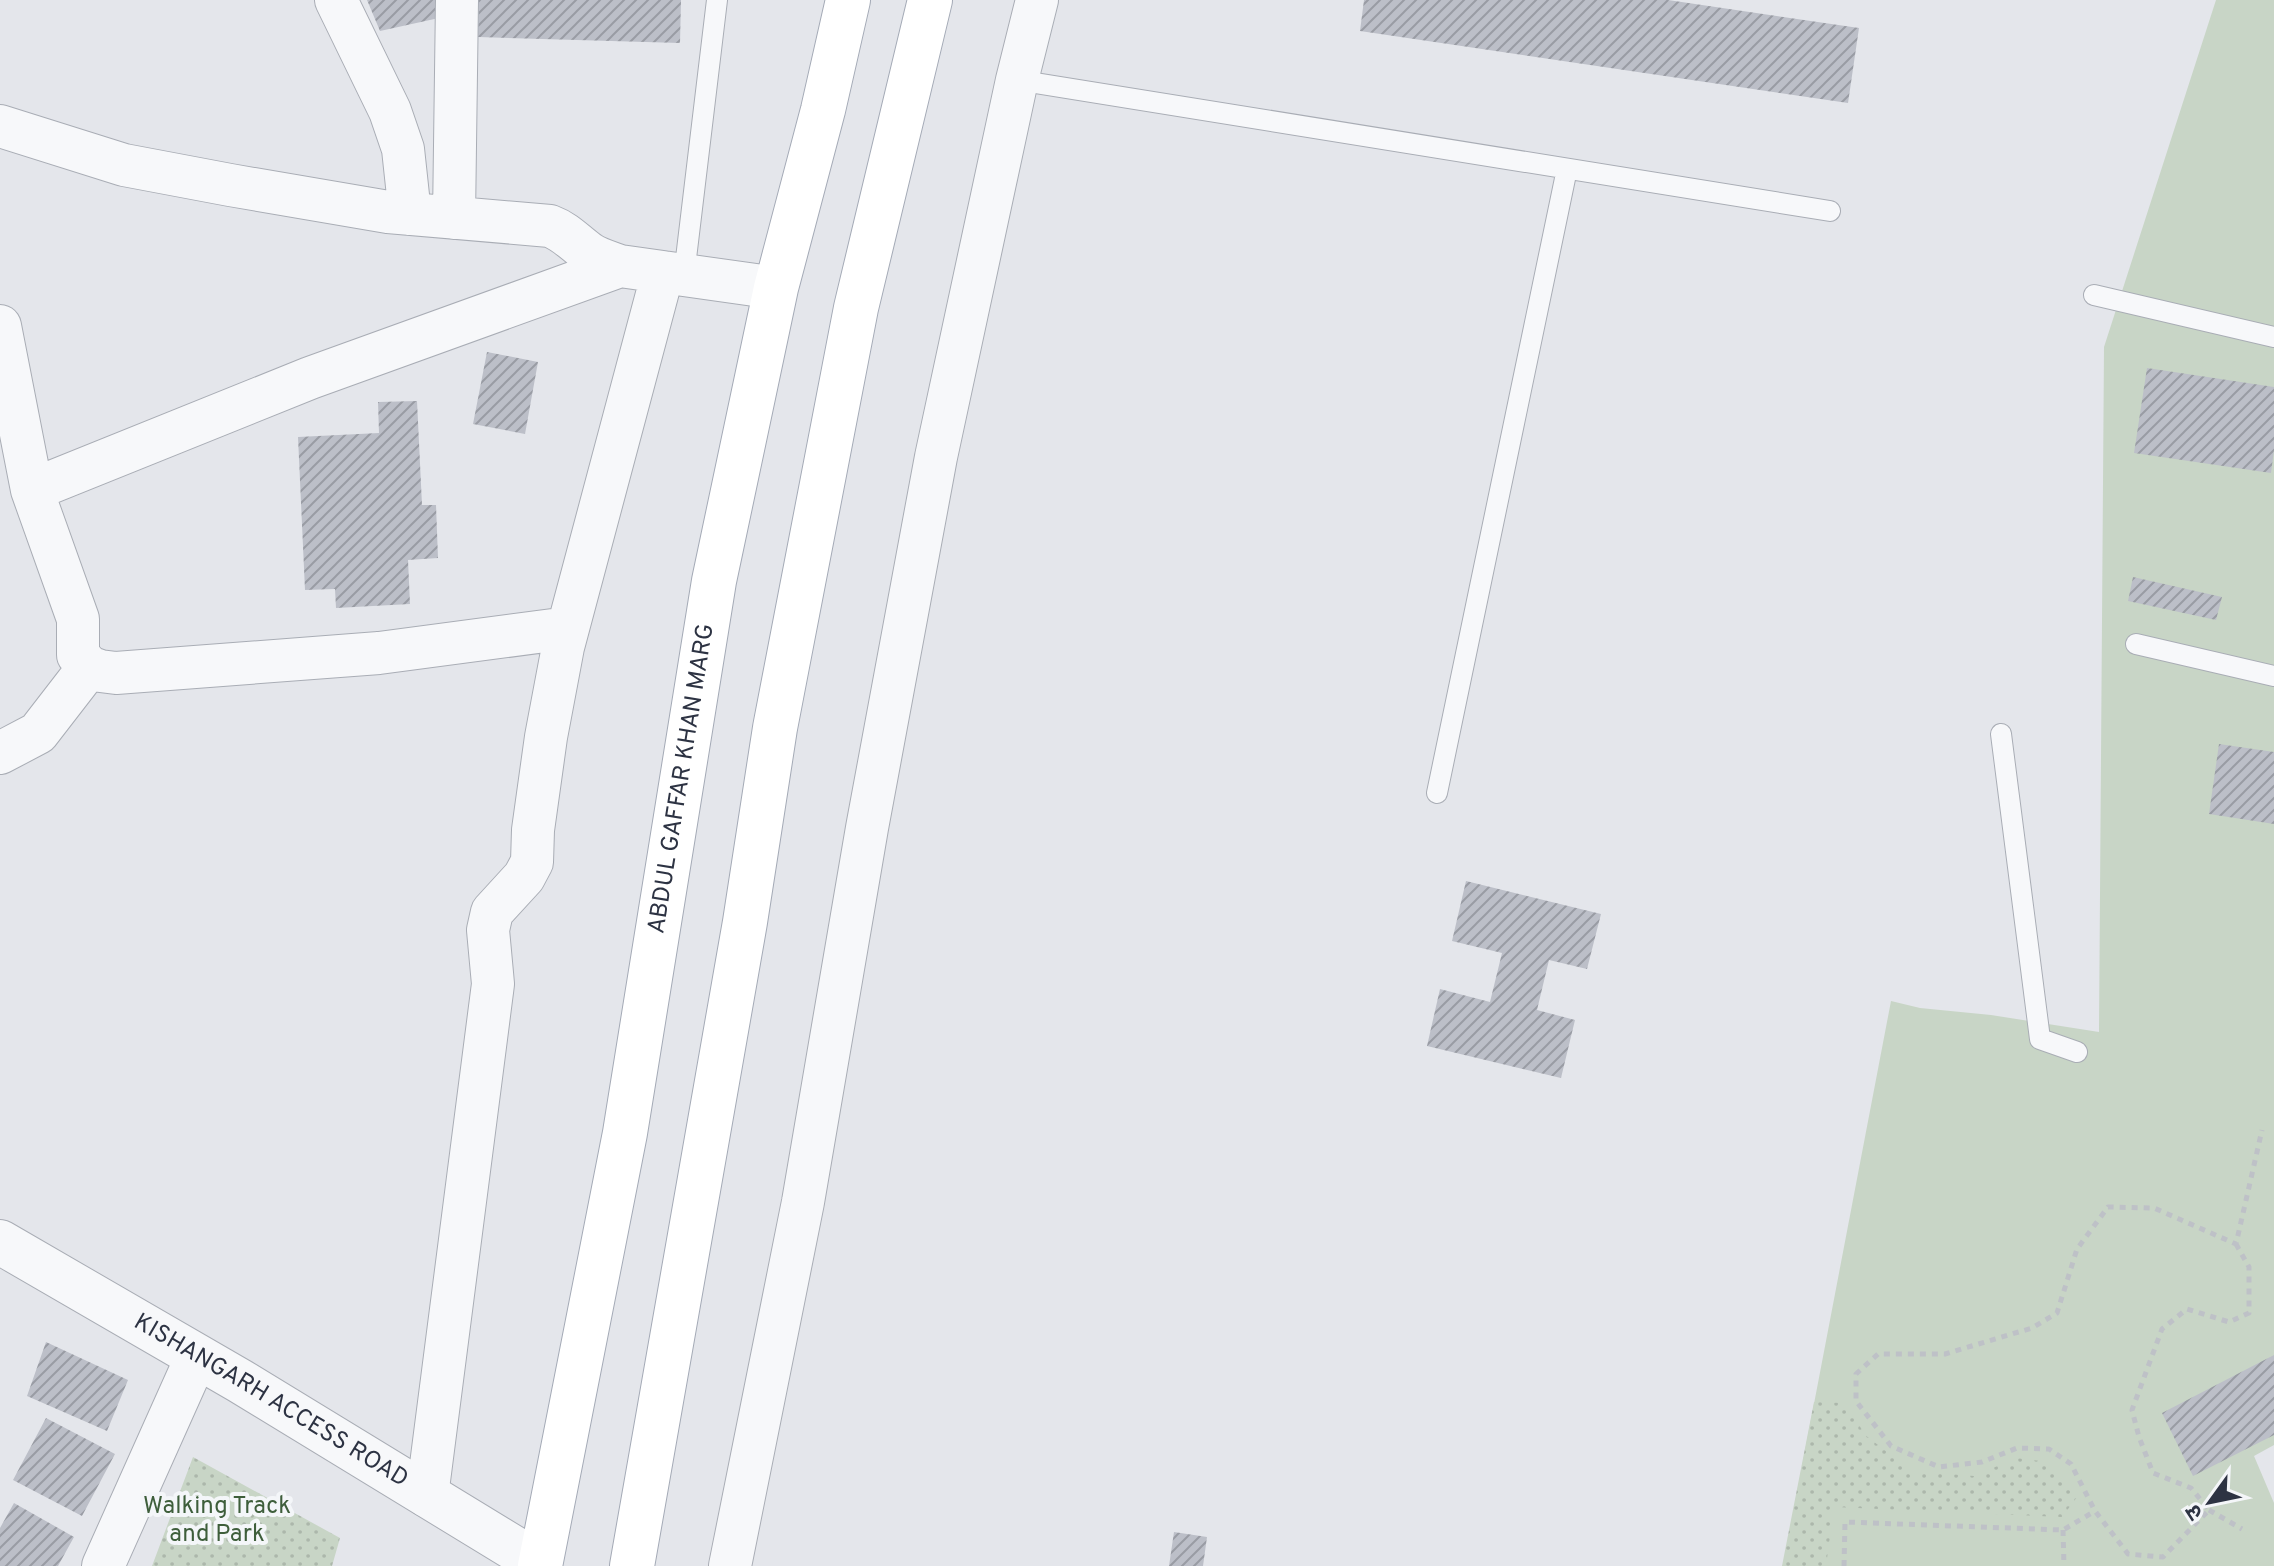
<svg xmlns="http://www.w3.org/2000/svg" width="2274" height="1566" viewBox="0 0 2274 1566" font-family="Overpass,'Noto Sans Devanagari',sans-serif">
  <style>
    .green { fill: #c8d5c6 }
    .park { fill: url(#park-dots) }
    .building { fill: url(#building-hatch) }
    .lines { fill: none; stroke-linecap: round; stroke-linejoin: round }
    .service-casing { stroke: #a9adb5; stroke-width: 22 }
    .minor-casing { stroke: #a9adb5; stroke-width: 44 }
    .tertiary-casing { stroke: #a9adb5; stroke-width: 46 }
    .primary-casing { stroke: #a4aab6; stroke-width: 46 }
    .path { stroke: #bec1c7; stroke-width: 5; stroke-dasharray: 6 6; stroke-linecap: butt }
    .service { stroke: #f7f8fa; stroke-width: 20 }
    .minor { stroke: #f7f8fa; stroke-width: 42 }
    .tertiary { stroke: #f7f8fa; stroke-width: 44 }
    .primary { stroke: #fff; stroke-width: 44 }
    .labels { text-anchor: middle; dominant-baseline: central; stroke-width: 8; stroke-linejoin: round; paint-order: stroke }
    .street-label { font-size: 24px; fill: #2d3343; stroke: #f4f6f9 }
    .park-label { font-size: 24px; fill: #3e5e3b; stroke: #f4f6f9 }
  </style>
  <defs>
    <pattern id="park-dots" width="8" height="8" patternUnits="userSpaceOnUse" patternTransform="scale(2)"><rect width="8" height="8" fill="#c8d5c6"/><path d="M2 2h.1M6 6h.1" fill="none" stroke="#acb7ab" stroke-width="1.8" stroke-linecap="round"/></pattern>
    <pattern id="building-hatch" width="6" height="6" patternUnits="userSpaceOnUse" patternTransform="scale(2)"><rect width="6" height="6" fill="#bcbfc8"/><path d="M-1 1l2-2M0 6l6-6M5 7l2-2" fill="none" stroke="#999ca4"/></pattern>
  </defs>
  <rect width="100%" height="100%" fill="#e4e6eb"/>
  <path class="green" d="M2216,0h58v1445l-20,11 20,47v63h-491l108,-565 29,7 71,7 108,17 5,-685z"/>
  <path class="park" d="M1814,1402l32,1 19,32 47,36 62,5 42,-18 34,4 27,35 -15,20 -228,-10 -8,59h-44z
    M193,1457l147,81 -8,28h-180z"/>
  <path class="building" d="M367,0h72v18l-59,13z
    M479,0h202l-1,43 -202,-6z
    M1364,0h304l191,28 -11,75 -488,-72z
    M487,352l51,10 -13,72 -52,-10z
    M2147,368l127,19v63l-3,23 -137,-20z
    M417,401l5,104h14l2,53 -30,2 2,44 -74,4 -1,-19 -30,1 -7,-153 81,-4 -1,-31z
    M2133,577l89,20 -6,23 -88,-19z
    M2219,744l55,8v72l-65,-10z
    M1466,881l135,33 -14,55 -38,-9 -12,50 38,10 -14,58 -134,-32 13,-57 50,13 12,-49 -50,-12z
    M46,1342l82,38 -21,51 -80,-35z
    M2274,1355v80l-81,41 -31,-63z
    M46,1418l69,36 -33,62 -69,-36z
    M14,1503l60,34 -16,29h-58v-38z
    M1174,1532l33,5 -4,29h-34z"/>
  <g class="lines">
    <defs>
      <path id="service" d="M1017,80l813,131
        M684,275l33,-275
        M2094,295l180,42
        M2136,644l138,32
        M2001,734l39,305 37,13
        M1437,793l130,-624"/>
      <path id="minor" d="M336,0l54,111 13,38 7,65
        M0,126l124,39 106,20 158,27 162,14c16,6 25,17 39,27 9,6 20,9 31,13l156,22
        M454,218l3,-218
        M0,326l32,164 46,129v36l11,12 11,4 16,2 263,-20 189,-25
        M32,490l278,-112 310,-112
        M0,753l38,-20 51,-66
        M427,1496l66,-512 -5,-54 4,-18 32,-35 8,-15 1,-32 13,-93 17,-90 100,-375
        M103,1566l94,-210
        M730,1566l73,-364 64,-374 69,-371 81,-377 20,-80"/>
      <g id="tertiary">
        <path id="s1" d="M0,1242l240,139 300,183"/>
      </g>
      <g id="primary">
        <path id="s2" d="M540,1566l85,-433 89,-552 62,-293 47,-178 25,-110"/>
        <path d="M632,1566l113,-644 30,-194 81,-420 74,-308"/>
      </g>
    </defs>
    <use href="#service" class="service-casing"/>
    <use href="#minor" class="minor-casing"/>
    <use href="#tertiary" class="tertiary-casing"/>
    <use href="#primary" class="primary-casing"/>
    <path class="path" d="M2236,1244l13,23v46l-20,9 -42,-13 -25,20 -30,81 7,27 14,36 38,15 18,22 -46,47 -35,-3 -33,-43 -24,-47 -22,-15 -32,-1 -35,14 -43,5 -48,-21 -35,-45v-27l22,-20h67l87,-26 25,-15 20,-64 31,-42 46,1 82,36 26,-114
      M2209,1510l33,19
      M2063,1530l1,36
      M1844,1566l1,-44 218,8 32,-19"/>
    <use href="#service" class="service"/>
    <use href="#minor" class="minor"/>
    <use href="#tertiary" class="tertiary"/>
    <use href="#primary" class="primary"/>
  </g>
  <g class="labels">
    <g class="street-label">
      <text stroke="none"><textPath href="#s2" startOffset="800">ABDUL GAFFAR KHAN MARG</textPath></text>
      <text stroke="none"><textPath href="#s1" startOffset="314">KISHANGARH ACCESS ROAD</textPath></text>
    </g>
    <g class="park-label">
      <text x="217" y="1507">Walking Track<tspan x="217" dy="28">and Park</tspan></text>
    </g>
  </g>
  <g transform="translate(2210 1502) rotate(237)" stroke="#f4f6f9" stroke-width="6" paint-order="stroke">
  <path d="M0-6L14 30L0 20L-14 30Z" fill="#2d3343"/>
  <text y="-12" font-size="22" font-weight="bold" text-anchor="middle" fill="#2d3343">उ</text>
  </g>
</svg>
